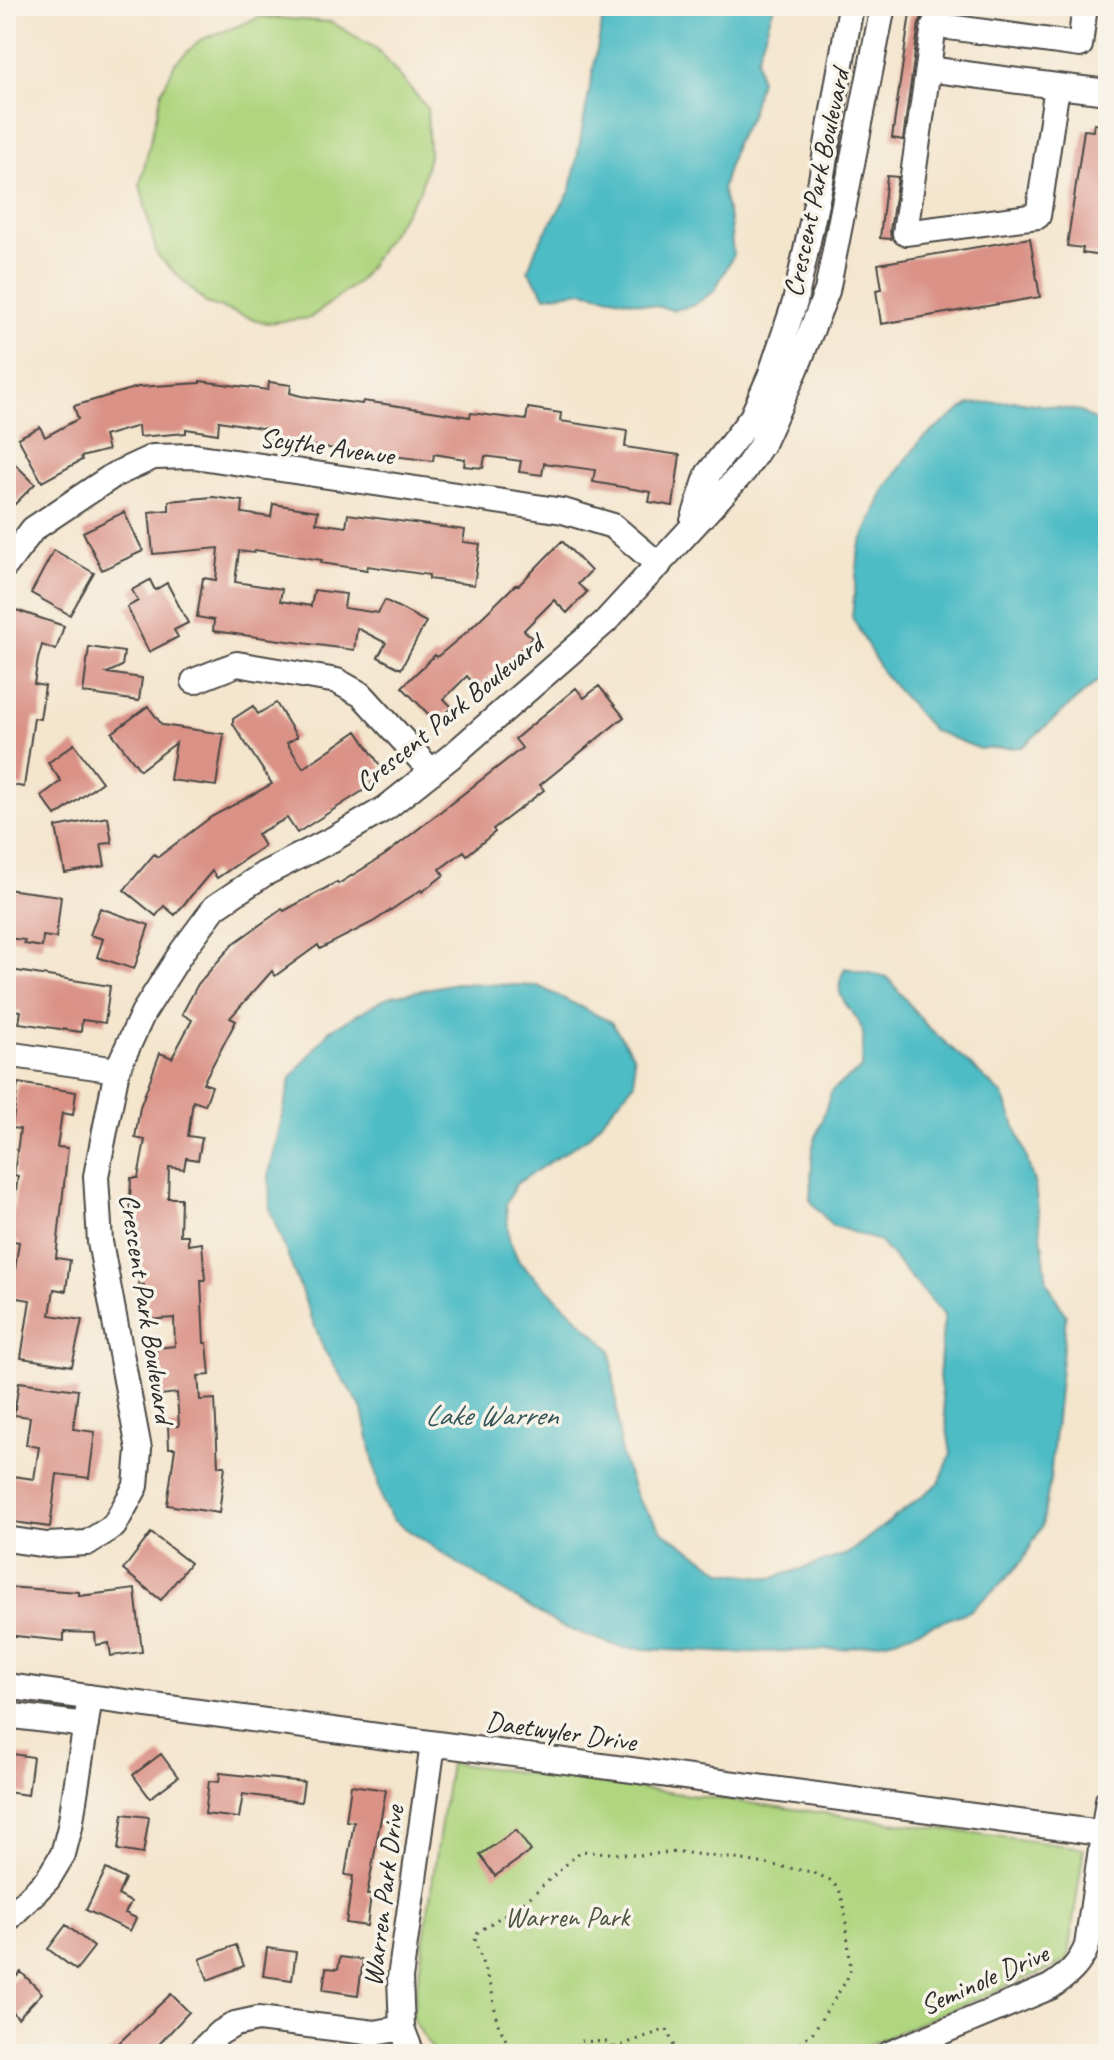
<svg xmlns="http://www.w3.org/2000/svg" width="1114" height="2060" viewBox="0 0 1114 2060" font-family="Caveat,sans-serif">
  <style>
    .green { fill: #afd57f; stroke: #6d8055; stroke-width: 2 }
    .water { fill: #4ebcc5; stroke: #3c7478; stroke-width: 2 }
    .building { fill: #da9287 }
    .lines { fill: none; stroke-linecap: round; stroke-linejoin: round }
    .minor-casing { stroke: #494743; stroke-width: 28 }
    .path { stroke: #494743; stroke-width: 3; stroke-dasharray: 2 6; stroke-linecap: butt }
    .minor { stroke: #fff; stroke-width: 24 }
    .labels { text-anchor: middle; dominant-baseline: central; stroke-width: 7; stroke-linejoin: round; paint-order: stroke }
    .street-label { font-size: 28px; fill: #2b2b2b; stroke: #f7f3e8 }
    .park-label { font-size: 28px; fill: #4c5640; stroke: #f7f3e8 }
    .water-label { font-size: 30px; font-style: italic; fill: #365659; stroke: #f7f3e8 }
  </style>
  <rect width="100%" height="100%" fill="#f7f3e8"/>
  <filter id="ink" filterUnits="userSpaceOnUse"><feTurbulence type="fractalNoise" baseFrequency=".0125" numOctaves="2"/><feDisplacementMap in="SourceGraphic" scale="16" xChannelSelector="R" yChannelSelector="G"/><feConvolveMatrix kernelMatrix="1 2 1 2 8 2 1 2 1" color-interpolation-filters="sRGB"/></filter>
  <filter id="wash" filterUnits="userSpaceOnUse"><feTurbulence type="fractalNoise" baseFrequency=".006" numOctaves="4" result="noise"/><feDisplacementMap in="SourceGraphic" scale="32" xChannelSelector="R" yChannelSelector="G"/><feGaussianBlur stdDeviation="1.8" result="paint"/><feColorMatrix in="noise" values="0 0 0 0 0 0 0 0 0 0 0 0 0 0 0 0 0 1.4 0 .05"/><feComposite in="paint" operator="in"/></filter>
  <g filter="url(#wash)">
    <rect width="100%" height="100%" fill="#f4e5cd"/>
    <path class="green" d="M261,17l70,5 46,27 50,59 2,48 -9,34 -61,91 -49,37 -44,5 -60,-20 -49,-48 -17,-70 22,-94 13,-28 25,-23z
      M450,1763l634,85 -17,113 -221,93h-411l-23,-36z"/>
    <path class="water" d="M605,6h169l-17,52 3,22 -10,37 -14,24 -14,48 8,33 3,34 -19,35 -20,14 -20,5 -91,-19 -38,5 -17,-26 9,-24 34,-56z
      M1016,401l64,10 28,19v242l-86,75 -42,2 -48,-19 -50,-58 -30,-55 7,-69 27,-61 35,-47 48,-36z
      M845,968l42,9 39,48 77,70 21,54 11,37 12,96 19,34 -16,164 -8,46 -19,34 -23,25 -30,26 -75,28 -51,10 -110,4 -111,-5 -63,-22 -101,-62 -66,-44 -11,-18 -19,-92 -39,-60 -54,-140 -1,-36 22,-96 39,-48 58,-33 67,-14 83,3 73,36 22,33 2,27 -47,55 -72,47 -10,21 3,34 10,23 92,88 10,105 16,43 25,33 62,41 49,6 74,-24 92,-71 12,-29 -12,-77 5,-62 -65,-74 -48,-16 -21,-25 3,-54 19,-56 30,-22c0,-11 2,-23 1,-34 -4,-27 -36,-31 -18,-66z"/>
    <g id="blocks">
      <path class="building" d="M910,13l13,2 -4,8 -16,117 -11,-2z
        M1094,124l14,2v131l-26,-4 1,-5 -16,-2 17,-116 9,1z
        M887,176l11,1 -8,54 1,8 -11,-1z
        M1030,238l10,59 -159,27 -5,-34 6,-1 -4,-25z
        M200,381l68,9 1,-8 22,3 -1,8 11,3 61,8 1,-3 36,5 71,11 1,-4 55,7 2,-12 33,5 -1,8 67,10 -2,16 55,8 -7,51 -24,-4 2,-10 -58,-10 2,-12 -51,-7 -2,12 -23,-3 2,-11 -36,-5 -2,12 -19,-2 1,-7 -31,-5 -1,7 -162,-20 2,-11 -54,-9 -1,13 -32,-5v4l-47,4 -1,-11 -34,10 4,14 -27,7 1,3 -40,22 -24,-44 22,-11 5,10 33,-18 -4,-13 64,-19 62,-4z
        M6,455l29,29 -29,29z
        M213,497l30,4 -1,12 29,4 2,-13 45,7 -2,12 30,4 2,-13 117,16 -2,12 17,2 -6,41 -45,-6v-4l-61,-9 -1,4 -46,-7 1,-3 -67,-10 -1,3 -15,-2 -4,31 47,7 -2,12 31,5 3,-16 32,4 -2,14 34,5 7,-13 41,22 -25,47 -23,-12 8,-14 -29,-15 -3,22 -141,-19 1,-11 -17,-3 6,-39 13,2 3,-32 -66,6 -4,-42 20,-2v-9z
        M124,512l19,39 -41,19 -19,-38z
        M562,541l29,30 -13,13 9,8 -20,21 -13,-13 -30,30 8,8 -14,14 -42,35 -9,-11 -23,23 8,8 -16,15 -34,-35 33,-32 2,2 31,-26 47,-46h4z
        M54,550l40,23 -24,42 -39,-22z
        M150,580l5,10 12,-7 21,40 -14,7 4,7 -29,15 -22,-45 11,-6 -6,-11z
        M16,610l48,16 -8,24 -14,-5 -4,14 -4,25 11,2 -5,33 -6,-1 -10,69 -18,-3v-144z
        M89,647l35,5 -2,14 -15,7 35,5 -3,23 -56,-8z
        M599,686l25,31 -84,68 4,5 -51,39 2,3 -28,23 -3,-4 -24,18 4,6 -22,17 -1,-2 -48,32 -53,27 -2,-4 -43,31 -3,-5 -42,47 6,3 -33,62 9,3 -7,19 -12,-4 -5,35 14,2 -4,22 -12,-2 -2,11 -15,-2 -1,31h13l-1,37h8v10l14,-2 3,37h-4l3,63h3l3,32 -12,1 2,24 15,-1 3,67h7l-6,47 -52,-8 8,-57h-6l-1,-22h11l-2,-33 -17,2 -4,-47 19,-2 -1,-28 -29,2 -1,-35h-5l-3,-61h-7l2,-46h7l7,-38 -10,-2 5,-31 20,-54 12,5 20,-38 -10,-6 16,-30 35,-40 49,-35 2,2 53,-29 1,2 47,-29 137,-107 -7,-9 61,-51 8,10z
        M276,703l21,34 -10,6 16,25 54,-37 28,42 -14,10 1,2 -75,48 -10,-15 -30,16 7,12 -47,32 -5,-7 -37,44 -11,-9 -8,10 -32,-26 30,-36 4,3 53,-40 61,-33 -39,-60v-5l20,-13 5,8z
        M148,706l14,19 62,9 -8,52 -46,-6 6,-37 -36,27 -28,-37z
        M74,744l28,38 -46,34 -15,-20 20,-15 -13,-18z
        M108,817l4,26 -11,1 4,22 -40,7 -9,-46z
        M6,889l55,7 -5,42 -13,-2 -1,11 -18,-3 1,-4 -19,-2z
        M100,908l49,17 -15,44 -37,-12 6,-18 -13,-4z
        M11,970l99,16 -5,37 -23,-3 -1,12 -62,-9 2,-12 -15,-2z
        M18,1083l58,9 -3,23 -11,-2 -5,34 11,1 -12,110 14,2 -4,31 -12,-2 -4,26 32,5 -10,46 -51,-8 9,-58 -19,-3 8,-55 -10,-2 9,-64 -4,-1 6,-46 -8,-1z
        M19,1382l59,8 -5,39 22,3 -6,46 -32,-4 -7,53 -44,-6v-46l28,4 5,-32 -13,-2 4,-28 -16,-2z
        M151,1533l39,30 -29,37 -38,-30z
        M6,1587l73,5v4l56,-7 7,63 -31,4 -2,-13 -13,2 -1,-12 -31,-1v9l-58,-6z
        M6,1753l27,4 -5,38 -22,-3z
        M161,1754l17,23 -28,21 -17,-23z
        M220,1773l84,9 -3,20 -58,-8 -4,24 -34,-4 4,-33 10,1z
        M351,1785l35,5 -19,105h4l-4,31 -21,-3 7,-47 -8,-1 9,-53 -8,-1z
        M123,1814l26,3 -6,37 -25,-4z
        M516,1830l15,21 -36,25 -15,-21z
        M106,1869l19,10 -7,16 13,7 -6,11 11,5 -6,13 -44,-21z
        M66,1925l28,22 -18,23 -28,-21z
        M236,1945l8,21 -36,14 -8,-21z
        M267,1948l29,4 -4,28 -29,-4z
        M340,1957l23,3 -5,35 -35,-5 3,-22 12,1z
        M21,1972l21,21 -24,25 -12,-13v-18z
        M171,1994l18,18 -39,42h-43z"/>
    </g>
  </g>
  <g filter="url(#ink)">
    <use href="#blocks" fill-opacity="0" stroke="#494743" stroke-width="2"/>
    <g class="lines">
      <defs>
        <path id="minor" d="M928,69l129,17 -19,130 -133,17 29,-208 146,20 5,-39
          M1057,86l51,6
          M693,521l15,-47 44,-57 18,-41 25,-74 26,-122 30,-174
          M6,565l27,-36 81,-54 39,-18 41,-1 369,55 50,15 46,39
          M194,681l43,-17 100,17 25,14 70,77
          M6,1054l111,16
          M6,1539l41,6 40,-2 27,-17 22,-40 3,-37 -39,-207 -4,-66 21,-106 26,-57 40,-63 32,-43 49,-33 69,-35 53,-31 68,-54 151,-132 139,-151 18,-27 34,-75 31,-78 56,-285
          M6,1686l1102,148
          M6,1715l80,10
          M6,1921l42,-42 15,-25 7,-27 20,-130
          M198,2054l20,-20 17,-10 23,-5 117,14 27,-5
          M412,2054l-10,-26 -2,-50 33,-234
          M889,2054l161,-67c18,-12 29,-21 37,-41l21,-146"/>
      </defs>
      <use href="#minor" class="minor-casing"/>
      <path class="path" d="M581,2041l26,1 6,6
        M513,2054l-16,-32 -5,-30 -17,-51 3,-9 50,-33 53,-48 56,4 42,-3 64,8 69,12 18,8 9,9 5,16 7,64 -5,12 -33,51 -21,17 -14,5
        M616,2054l-3,-6 54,-19 10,25
        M722,2054h4"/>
      <use href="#minor" class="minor"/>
    </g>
  </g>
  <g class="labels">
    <g class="street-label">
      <text transform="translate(816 183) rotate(-78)">Crescent Park Boulevard</text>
      <text transform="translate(327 446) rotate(8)">Scythe Avenue</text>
      <text transform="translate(449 713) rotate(-39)">Crescent Park Boulevard</text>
      <text transform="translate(147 1308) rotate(81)">Crescent Park Boulevard</text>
      <text transform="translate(561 1731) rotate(8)">Daetwyler Drive</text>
      <text transform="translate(383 1896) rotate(-83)">Warren Park Drive</text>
      <text transform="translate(984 1979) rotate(-24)">Seminole Drive</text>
    </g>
    <g class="park-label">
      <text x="567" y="1916">Warren Park</text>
    </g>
    <g class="water-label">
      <text x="491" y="1415">Lake Warren</text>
    </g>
  </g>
  <rect width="1114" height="2060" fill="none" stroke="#f7f3e8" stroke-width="32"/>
</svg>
